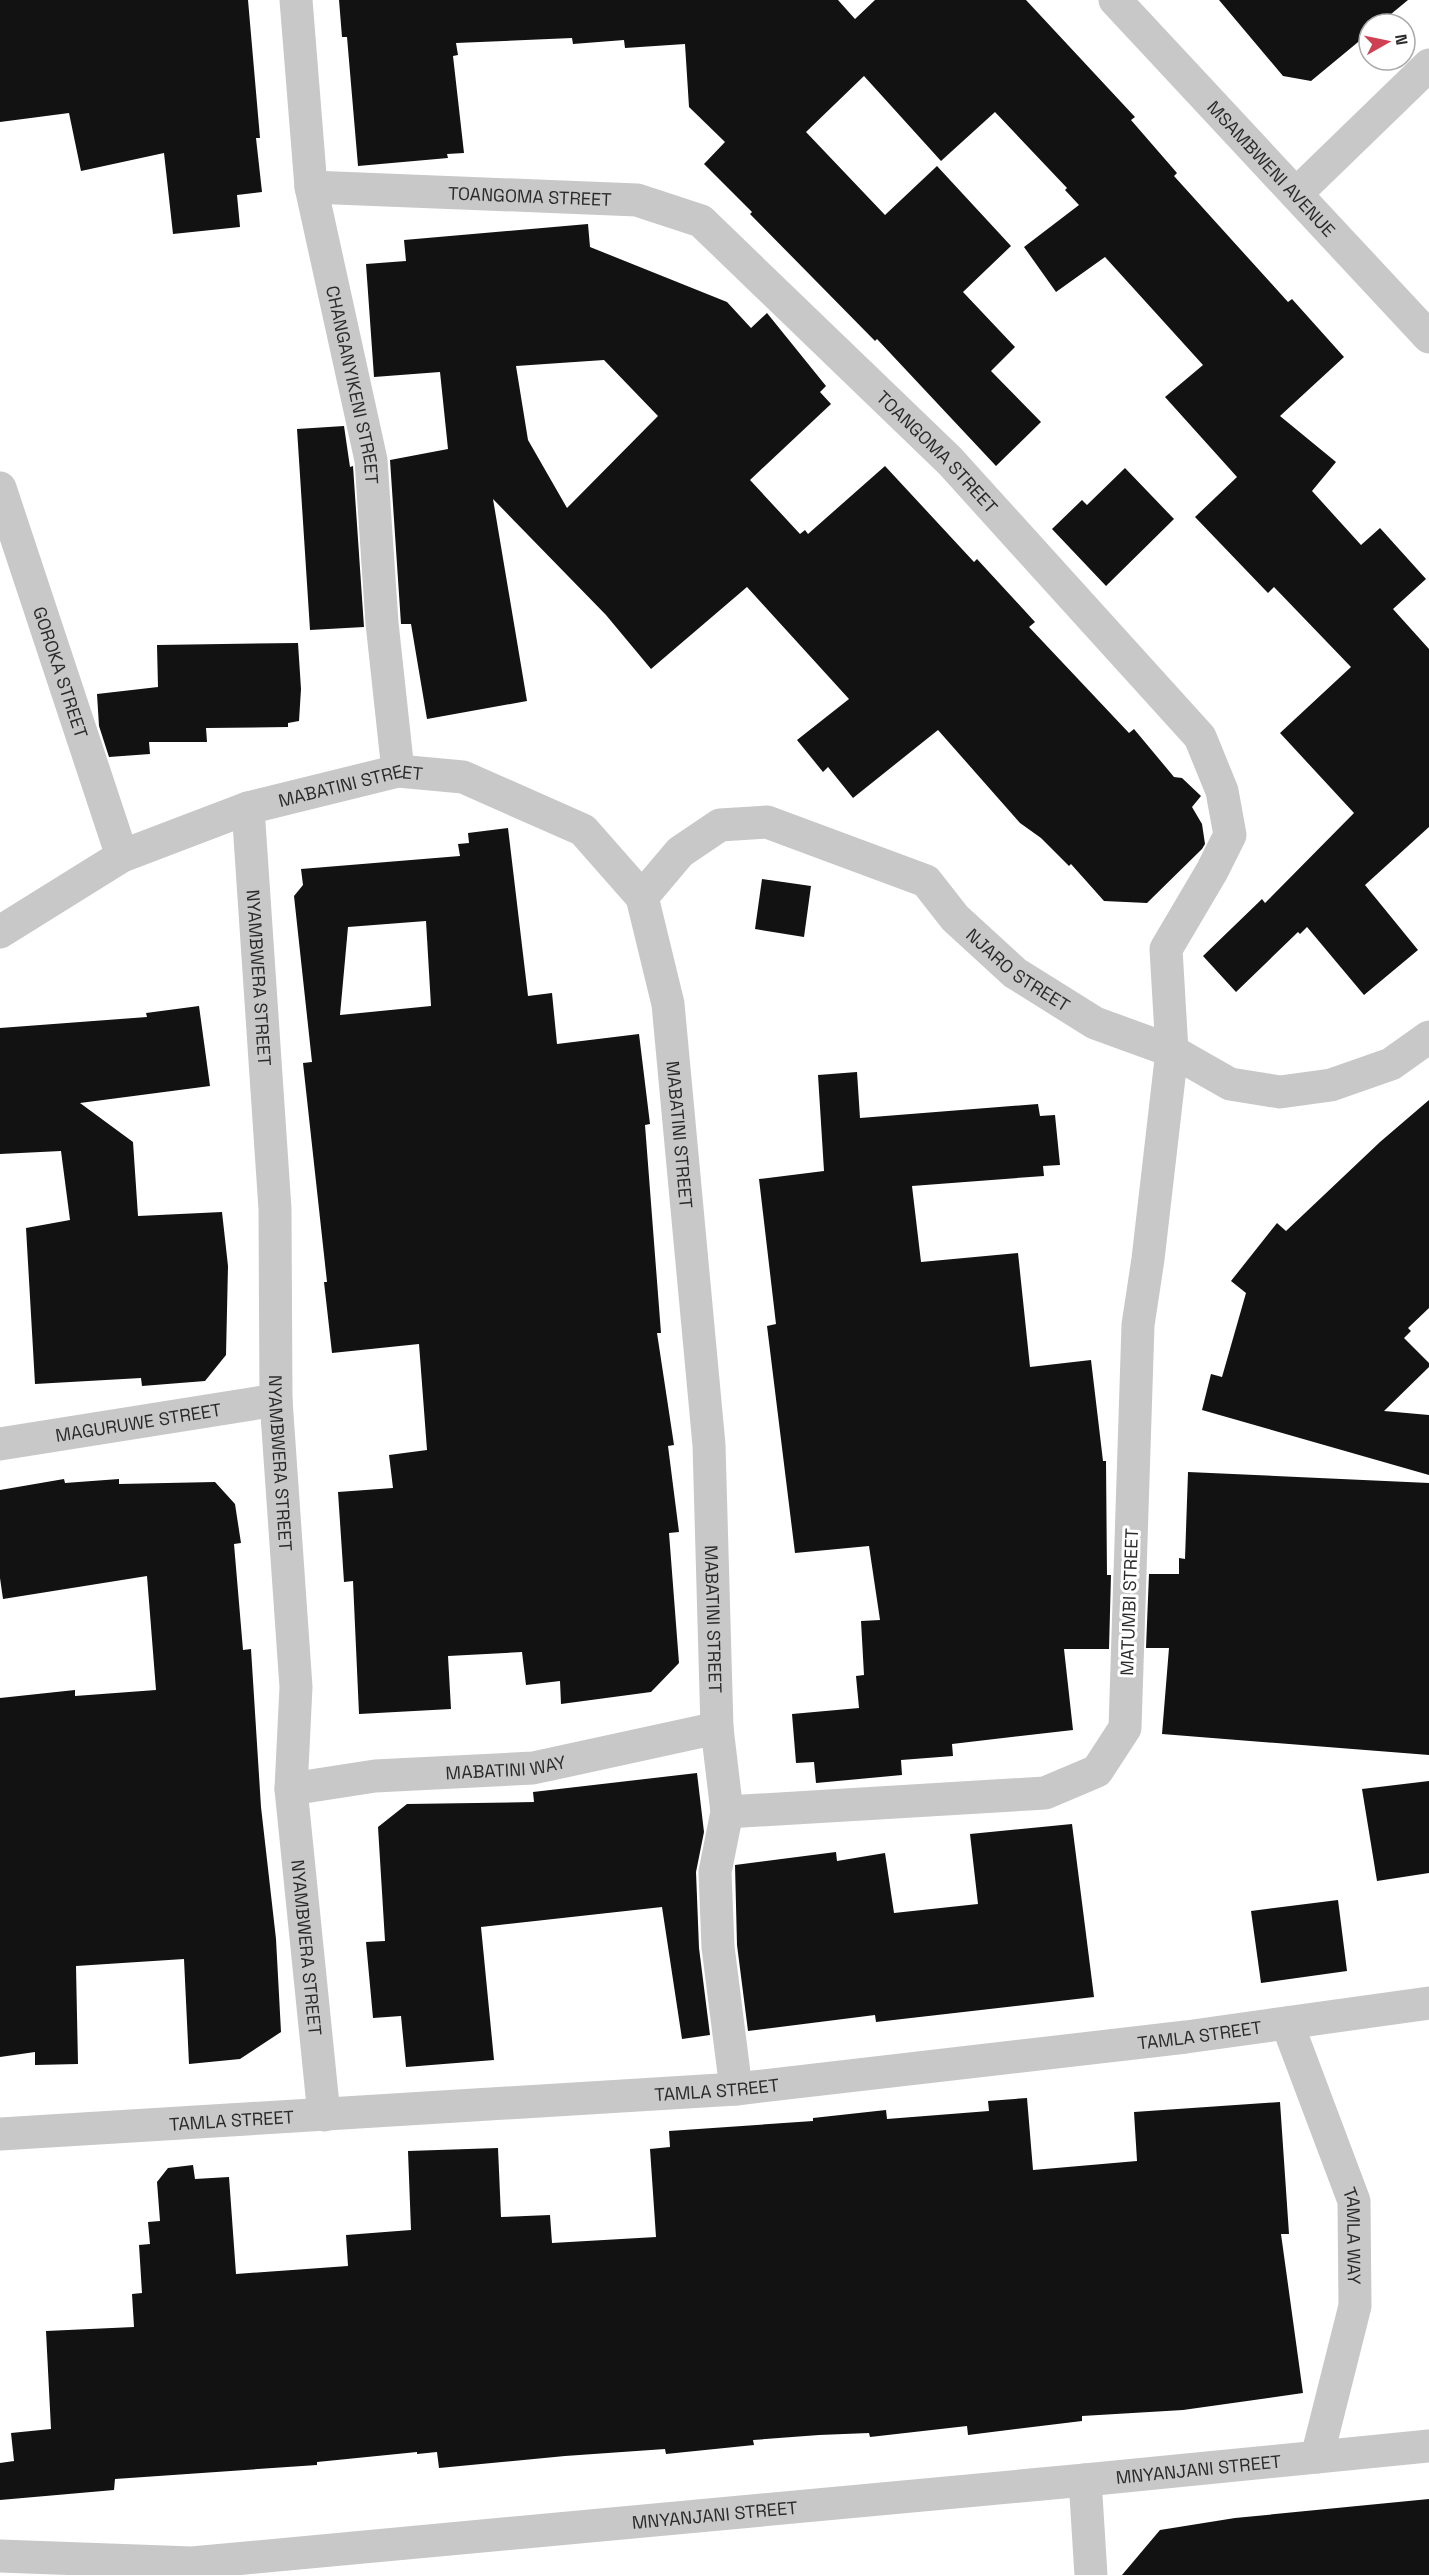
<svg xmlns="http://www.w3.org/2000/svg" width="1429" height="2575" viewBox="0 0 1429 2575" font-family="'Space Grotesk',sans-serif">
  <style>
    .building { fill: #121212; fill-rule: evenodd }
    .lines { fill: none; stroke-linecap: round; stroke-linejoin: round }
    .minor { stroke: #c8c8c8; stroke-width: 33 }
    .labels { text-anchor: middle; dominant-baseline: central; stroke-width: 6; stroke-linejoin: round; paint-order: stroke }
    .street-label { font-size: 18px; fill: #2b2b2b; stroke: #fff }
  </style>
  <rect width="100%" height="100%" fill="#fff"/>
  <path class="building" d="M0,0h248l12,138h-4l6,54 -25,3 3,32 -67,7 -9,-81 -83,18 -12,-58 -69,9z
    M339,0h499l17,19 20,-19h151l109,117 -4,3 46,53 -3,3 114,126 4,-3 52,58 -64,59 56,46 -24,29 49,54 19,-17 46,51 -33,30 36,40v178l-64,58 53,65 -54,45 -57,-68 -7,7 -2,-2 -62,60 -33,-36 59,-57 3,4 89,-90 -74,-80 71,-66 -77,-80 -6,6 -73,-76 42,-40 -72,-80 38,-32 -98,-108 -49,35 -32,-45 55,-42 -14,-15 2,-2 -72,-76 -54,49 -77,-85 -58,56 79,83 52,-49 74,80 -48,46 52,55 -24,24 50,51 -45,44 -119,-127 -2,2 -125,-127 2,-2 -48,-48 21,-22 -36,-35 -4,-63 -60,4 -1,-8 -51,4 -1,-6 -116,5 2,12 -5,1 11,97 -17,1 1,4 -90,8 -11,-129h-5z
    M1219,0h189l-29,24h-10v9l-58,48 -28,-5z
    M588,224l2,23 137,55 24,26 16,-15 59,73 -6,6 11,12 -81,76 50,54 5,-4 3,4 77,-68 89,96 3,-3 58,63 -6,5 100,106 5,-4 40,48 8,1 19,18 -9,11 10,17 3,20 -3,5 -55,54 -43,-2 -33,-37 -2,2 -28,-28 -21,-15 -82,-93 -85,68 -25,-31 -5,5 -26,-32 52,-41 -102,-112 -96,82 -45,-54 -113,-116 34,202 -100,18 -16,-95h-10l-11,-164 58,-11 -8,-77 -66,5 -8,-113 40,-3 -2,-21zM604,360l54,56 -91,92 -39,-68 -12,-74z
    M344,426l6,41 3,-1 11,161 -54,3 -13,-201z
    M1125,468l49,51 -68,67 -54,-57 30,-29 5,5z
    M298,643l3,46 -2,32 -11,2v4l-82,1 1,14h-58l1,12 -41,3 -10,-31 -2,-32 61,-7 -1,-42z
    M508,828l20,168 24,-3 5,51 82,-10 11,90 -5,1 16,208h-4l17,112 -6,1 11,86 -10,1 10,130 -28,29 -90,12 -1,-23 -34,4 -4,-33 -74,4 3,53 -92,5 -6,-133 -9,1 -6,-90 55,-4 -4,-33 38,-5 -8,-106 -87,9 -8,-71h3l-24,-219 9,-1 -18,-166 9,-11 -2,-16 159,-13 -2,-12 11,-1 -1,-10zM426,921l5,85 -91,9 8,-88z
    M762,879l49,7 -7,51 -49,-8z
    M199,1006l11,80 -130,17 53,39 5,74 84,-4 6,54 -2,89 -21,26 -63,5 -1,-8 -106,6 -9,-156 44,-8 -9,-69 -61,3v-126l147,-11 -1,-4z
    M857,1072l3,46 178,-14 2,12 15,-1 5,50 -17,1 1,10 -132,10 9,76 97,-9 12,114 61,-7 12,101h3l1,114h4l-2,74h-45l9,81 -121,14 1,12 -52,4 1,15 -86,8 -2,-21 -18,1 -4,-49 67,-6 -3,-32 8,-1 -3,-54 19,-1 -11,-74 -74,7 -28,-227 9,-2 -17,-145 65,-8 -6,-96z
    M1429,1100v208l-21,20 3,3 -7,7 25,25v4l-45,44 45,4v60l-227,-65 9,-36 11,3 24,-84 -15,-12 46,-58 9,8 94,-89z
    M1188,1472l241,11v272l-267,-21 7,-86h-23l3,-74h30v-16l6,1z
    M64,1479l1,4 54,-4v5l96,-2 20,22 6,39 -7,1 9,106 8,-1 10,158 15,132 5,93 -41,27 -51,5 -5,-105 -108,7 2,98 -43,1v-13l-35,5v-359l75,-8v6l81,-6 -9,-114 -144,23 -3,-21v-88z
    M697,1773l7,59 -8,40 3,76 11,87 -28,4 -20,-132 -181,20 13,133 -88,7 -5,-51 -28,2 -7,-76 19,-1 -7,-114 29,-23 127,-2 -1,-10z
    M1429,1781v92l-52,8 -15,-92z
    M1072,1824l22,173 -218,25 -1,-7 -127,16 -11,-86 -2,-80 101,-13 1,9 48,-8 9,60 84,-9 -8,-70z
    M1338,1900l9,71 -86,12 -10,-72z
    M1027,2098l6,72 104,-9 -3,-49 146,-10 9,132h-8l22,159 -120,17 -101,6v5l-114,14 -1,-9 -97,11 -1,-4 -50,2 -66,5 1,5 -88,9 -1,-5 -100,7 -126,12 -2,-16 -20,2v-2l-100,10v3l-202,14 -1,11 -114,10v-37l14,-2 -3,-28 40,-4 -5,-98 88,-4 -2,-33 10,-1 -3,-48 11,-1 -2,-22 12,-1 -3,-39 11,-14 25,-3 2,14 34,-2 7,97 112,-8 -2,-31 65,-5 -3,-79 90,-3 3,69 49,-2 2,28 104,-6 -6,-88 20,-2 -1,-16 144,-10v-3l73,-8 1,9 102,-8 -1,-10z
    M1429,2499v76h-307l38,-45 75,-12z"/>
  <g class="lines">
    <g class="minor">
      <path id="s1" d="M296,0l15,187 60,273 11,163 16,148"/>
      <path id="s2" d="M1115,0l314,337"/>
      <path id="s3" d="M311,187l326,13 64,21 249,240 250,276 22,54 8,44 -18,36 -46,78 6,102 -24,208 -10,66 -13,403 -28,43 -52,22 -318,19"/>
      <path d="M1296,194l133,-129"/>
      <path id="s4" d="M0,488l122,368"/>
      <path id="s5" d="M248,808l27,401 1,191 20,287 -5,102 33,326"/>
      <path id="s6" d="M642,897l38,-45 40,-27 47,-3 159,59 29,37 60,55 80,50 77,28 58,33 50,8 51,-7 60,-21 38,-27"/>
      <path id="s7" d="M0,932l122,-76 126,-48 150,-37 65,6 120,53 59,67 26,107 41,441 8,283 10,84 -12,60 3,75 18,142"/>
      <path id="s8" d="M0,1444l276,-44"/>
      <path id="s9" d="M291,1789l84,-13 158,-8 184,-40"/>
      <path id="s10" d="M1287,2023l67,178 1,105 -38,151"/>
      <path id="s11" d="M0,2134l736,-45 450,-52 243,-34"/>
      <path d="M1085,2480l6,95"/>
      <path id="s12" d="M0,2556l192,7 893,-83 344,-34"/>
    </g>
  </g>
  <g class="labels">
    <g class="street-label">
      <text stroke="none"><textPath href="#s2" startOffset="230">MSAMBWENI AVENUE</textPath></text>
      <text stroke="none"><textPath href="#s3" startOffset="219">TOANGOMA STREET</textPath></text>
      <text stroke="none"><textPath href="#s1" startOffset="390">CHANGANYIKENI STREET</textPath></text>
      <text stroke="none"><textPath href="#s3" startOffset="724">TOANGOMA STREET</textPath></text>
      <text stroke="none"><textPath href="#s4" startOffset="194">GOROKA STREET</textPath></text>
      <text stroke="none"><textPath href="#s7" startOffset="384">MABATINI STREET</textPath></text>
      <text stroke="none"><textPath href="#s6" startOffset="453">NJARO STREET</textPath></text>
      <text stroke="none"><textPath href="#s5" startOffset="170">NYAMBWERA STREET</textPath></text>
      <text stroke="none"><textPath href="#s7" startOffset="960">MABATINI STREET</textPath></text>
      <text stroke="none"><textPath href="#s8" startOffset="140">MAGURUWE STREET</textPath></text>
      <text stroke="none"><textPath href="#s5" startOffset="656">NYAMBWERA STREET</textPath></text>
      <text transform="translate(1129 1602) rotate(-88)">MATUMBI STREET</text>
      <text stroke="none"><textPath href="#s7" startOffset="1446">MABATINI STREET</textPath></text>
      <text stroke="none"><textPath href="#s9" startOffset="216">MABATINI WAY</textPath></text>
      <text stroke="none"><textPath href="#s5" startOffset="1142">NYAMBWERA STREET</textPath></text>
      <text stroke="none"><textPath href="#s11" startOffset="1204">TAMLA STREET</textPath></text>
      <text stroke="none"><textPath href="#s11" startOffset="718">TAMLA STREET</textPath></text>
      <text stroke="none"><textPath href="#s11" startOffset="232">TAMLA STREET</textPath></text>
      <text stroke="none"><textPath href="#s10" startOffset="225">TAMLA WAY</textPath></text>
      <text stroke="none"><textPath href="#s12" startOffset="1203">MNYANJANI STREET</textPath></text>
      <text stroke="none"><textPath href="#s12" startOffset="717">MNYANJANI STREET</textPath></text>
    </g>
  </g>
  <g transform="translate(1387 42) rotate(81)"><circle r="28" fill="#ffffff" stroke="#aaaaaa" stroke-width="1.5"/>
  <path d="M0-4.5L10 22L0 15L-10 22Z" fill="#cf4152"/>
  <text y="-9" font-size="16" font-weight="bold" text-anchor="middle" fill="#2b2b2b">N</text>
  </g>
</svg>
